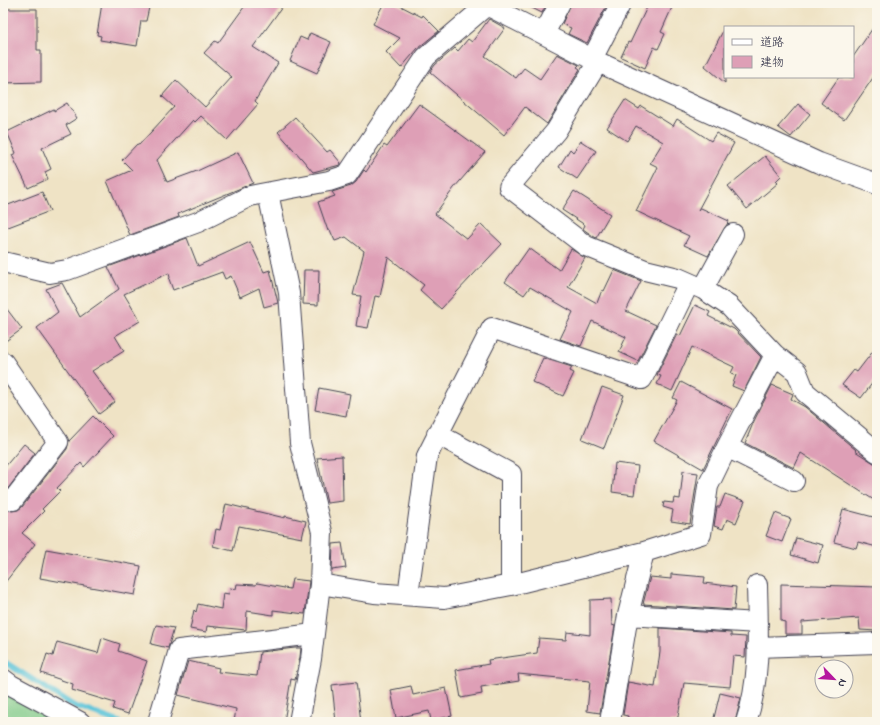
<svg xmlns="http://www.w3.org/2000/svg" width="880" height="725" viewBox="0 0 880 725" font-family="'Indie Flower','Klee One',sans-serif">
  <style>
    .green { fill: #7ec987; stroke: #507661 }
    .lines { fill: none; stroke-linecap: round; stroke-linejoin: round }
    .stream { stroke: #5cc4d9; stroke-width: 6 }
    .building { fill: #de9fb6 }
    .street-casing { stroke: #413f50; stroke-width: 22 }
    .street { stroke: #fff; stroke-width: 20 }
  </style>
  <rect width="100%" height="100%" fill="#fbf7ec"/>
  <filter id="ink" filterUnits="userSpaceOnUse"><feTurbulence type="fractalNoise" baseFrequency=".025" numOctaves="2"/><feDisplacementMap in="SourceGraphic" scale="8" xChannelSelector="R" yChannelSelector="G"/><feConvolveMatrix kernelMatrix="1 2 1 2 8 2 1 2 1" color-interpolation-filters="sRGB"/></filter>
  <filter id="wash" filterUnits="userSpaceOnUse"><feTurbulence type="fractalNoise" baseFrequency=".012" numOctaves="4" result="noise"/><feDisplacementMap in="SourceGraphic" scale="16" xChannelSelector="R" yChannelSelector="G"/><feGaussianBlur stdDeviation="0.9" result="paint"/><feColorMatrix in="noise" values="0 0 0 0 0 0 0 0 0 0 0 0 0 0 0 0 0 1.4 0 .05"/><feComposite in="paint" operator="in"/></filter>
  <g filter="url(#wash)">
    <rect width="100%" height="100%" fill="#efe3c5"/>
    <path class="green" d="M3,679l57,43h-57z"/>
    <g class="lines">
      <path class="stream" d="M3,661l71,45 45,16"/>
    </g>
    <g id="blocks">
      <path class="building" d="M102,3h48l-4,18h-5l-4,25 -37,-6 1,-4 -4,-1z
        M247,3h38l-32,44 25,16 -23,38 3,3 -31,36 -26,-24 -6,6 -2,-2 -36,40 10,22 30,-11 41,-19 15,31 -75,31 1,3 -49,18 -23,-54 25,-11 -10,-10 15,-16 2,1 35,-38 -12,-11 14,-16 29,27 27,-30 -28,-24 11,-12 3,2z
        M384,3h11l27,14 1,-2 16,16 -21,17 -17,20 -15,-16 14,-14 -27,-14z
        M522,3h25l-5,10z
        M571,3h37l-21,40 -19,-9 3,-6 -9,-4z
        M649,3h25l-13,29 4,2 -7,15 -4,-2 -9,21 -24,-11 7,-15 2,1z
        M3,9h34v41h4v32l-38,1z
        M489,19l16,9 -20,28 31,22 8,-10 16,11 17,-25 22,11 -2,2 3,2 -33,55 -22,-17 -21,28 -74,-63 5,-7 20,-17 3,3 10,-12 4,3z
        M877,22v50l-33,48 -23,-17 18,-26h14v-20z
        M725,27v56l-20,-17z
        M310,33l21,9 -14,31 -27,-12 10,-24 7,3z
        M625,100l14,9 2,-3 32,20 4,-7 34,22 5,-8 18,10 -36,67 3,-2 28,13 -21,35 -24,-11 5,-9 -53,-25 22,-44 -8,-4 13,-21 -27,-16 -9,15 -20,-13z
        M67,103l10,15 -11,7 5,9 -29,14 9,21 -6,3 3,7 -20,9 -16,-33 4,-2 -9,-21 47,-23v2z
        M419,104l66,48 -31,36 -19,26 32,25 14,-15 21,20 -61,65 -21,-19 4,-5 -36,-28 -8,40 -5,-1 -7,32 -12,-2 5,-30 -8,-1 11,-44 -18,-14 -11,4 -5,-11 -2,1 -10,-29 17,-6 -3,-4 19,-6 5,-4 8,-12 2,2 18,-27 3,2z
        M798,104l12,10 -19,23 -13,-10z
        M295,117l32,35 3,-2 11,13 -1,2 -27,7 -11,-13 -24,-27z
        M581,141l15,10 -19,28 -18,-12 11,-18 3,3z
        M765,156l16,20 -5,5 2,2 -31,26 -19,-23z
        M574,191l36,23 -14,24 -13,-9 2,-4 -23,-15z
        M42,192l8,19 -47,18v-22z
        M187,238l11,28 52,-24 14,30 6,-2 8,33 -14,4 -5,-19 -19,9 -9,-21 -6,3 -3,-7 -49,18 -4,-11 1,-1 -1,-5 -45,21 16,27 -25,15 9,15 -32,20 23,31 -16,12 -62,-86 21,-16 -12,-23 16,-6 18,34 39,-28 -11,-22z
        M529,248l30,22 12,-21 14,9 -17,29 29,16 5,-13 2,1 10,-21 27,11 -15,30 30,14 -18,36 -19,-9 7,-15 -34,-16 -11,25 -21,-7 13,-27 -43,-25 -6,8 -19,-13z
        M304,270h15l-1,35 -15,-1z
        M3,304l19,25 -19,14z
        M695,305l15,7 -2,4 26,13 27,28 -17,34 -12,-5 4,-11 -5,-2 3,-6 -42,-20 -20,44 -15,-7 4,-8 -4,-1 2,-5 18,-36 3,2z
        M877,346v31l-16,21 -19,-13 12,-15 3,2z
        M543,358l29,9 -2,4 4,2 -11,23 -31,-14z
        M681,382l51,27 -29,60 -49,-28 23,-41 -4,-2z
        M772,385l21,9 -2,5 14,8 51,43 -1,1 22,14v37l-76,-49 -7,15 -49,-25 9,-22z
        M602,387l22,8 -20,53 -22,-9z
        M319,388l31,6 -4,22 -31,-6z
        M93,416l20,20 -29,31 -3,-4 -24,25 3,3 -18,18 2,2 -22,22 13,11 -32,41v-80l3,4 6,2 6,-1 4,-3 45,-58 2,-8z
        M24,444l11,9 -32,42v-26z
        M342,456l1,45 -16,2 -10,-45z
        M615,463l23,3 -4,29 -22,-3z
        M683,471l15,2 -8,51 -19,-3 2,-11 -10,-3 1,-5 9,1 1,-5 6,1z
        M725,494l20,7 -9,22 -9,-4 -4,10 -9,-3 3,-19h3z
        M226,504l59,14v-2l21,5 -4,17 -63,-12 -6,25 -20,-5 3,-17 4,1z
        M843,509l34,9v29l-19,-5 -2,6 -22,-6z
        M775,513l16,6 -9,23 -16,-6z
        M796,538l27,7 -5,18 -27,-8z
        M342,543l4,25 -14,2 1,-26z
        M46,549l95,17 -6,29 -95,-17z
        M671,574l34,3 -1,6 32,4 -2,23 -91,-6 7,-27 21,2z
        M292,579l17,2 -4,33 -32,-4v5l-26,-4 -1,19 -39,-4 -1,6 -16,-3 4,-19 2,2 2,-8 23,5 2,-16 6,1 1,-6 6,1 1,-5 19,1 1,-2 33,6z
        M781,584l96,3v44l-17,-1 -1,-12 -57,4v12h-17v-12l-4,-1z
        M611,599l1,26 3,1 -15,87 -13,-2 3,-30 -72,-7 1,7 -38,6 1,7 -21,4 -5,-28 33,-6 -1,-4 49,-7 2,-15 27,2 1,-8 23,3v-35z
        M156,625l18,3 -6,20 -17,-4z
        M660,628l71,5v3l15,1 -1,20 -12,-1 -3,31 -46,-4 -7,39h-50l1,-6 -5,-1 5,-33 27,5 5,-35z
        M102,638l18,6 -2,7 29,10 -19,53 -15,-5 2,-6 -43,-13 1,-6 -32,-11 6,-19 6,2 4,-14 41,11z
        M295,648h6l-1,9 -5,23 -4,-1 -7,43h-50l2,-13 -58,-14 10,-34 31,7 -1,4 39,4 3,-24z
        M356,682l5,40h-25l-4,-37z
        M411,686l2,9 33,-7 6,28 -21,4 -2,-9 -33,7 -5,-28z
        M720,693l21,5 -6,24h-22z"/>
    </g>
  </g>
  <g filter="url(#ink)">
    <use href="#blocks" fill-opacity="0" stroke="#413f50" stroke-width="1"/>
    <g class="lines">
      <defs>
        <path id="street" d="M483,3l115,59 221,101 58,21
          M544,34l16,-31
          M592,59l29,-56
          M598,62l-42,69 -47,56 77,59 59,24 33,8 25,11 26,17 46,49 22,17 8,20 72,60
          M268,193l21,100 11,150 22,89 -2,52 -9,75 -12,63
          M3,262l47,11 17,-3 131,-48 52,-26 79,-15 18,-6 79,-118 61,-52
          M703,289l30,-55
          M775,355l-48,92 67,34
          M3,362l55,80 -45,58
          M437,434l74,40v111
          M644,552l57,-18 7,-48 19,-39
          M320,584l54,9 70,5 67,-13 133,-33 -16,63 -18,107
          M408,595l19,-139 65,-128 150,51 47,-96
          M628,615l130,8
          M757,647l120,-4
          M3,679l8,6 69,37
          M158,722l21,-72 135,-16
          M746,722c15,-43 12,-92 11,-137"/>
      </defs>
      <use href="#street" class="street-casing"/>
      <use href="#street" class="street"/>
    </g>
  </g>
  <rect width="880" height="725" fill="none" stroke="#fbf7ec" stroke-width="16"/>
  <rect x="724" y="26" width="130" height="52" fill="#fbf7ec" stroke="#a4a2a5"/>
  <rect x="732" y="39" width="20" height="6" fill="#ffffff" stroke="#a4a2a5"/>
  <text x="760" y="46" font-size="12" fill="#22223b">道路</text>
  <rect x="732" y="56" width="20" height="12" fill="#de9fb6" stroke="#a4a2a5"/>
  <text x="760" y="66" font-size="12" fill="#22223b">建物</text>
  <g transform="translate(834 679) rotate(115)"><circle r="19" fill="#fbf7ec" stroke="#a4a2a5"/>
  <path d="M0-3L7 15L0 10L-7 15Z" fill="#b5179e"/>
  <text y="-6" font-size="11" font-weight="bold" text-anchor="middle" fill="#22223b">N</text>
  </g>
</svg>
